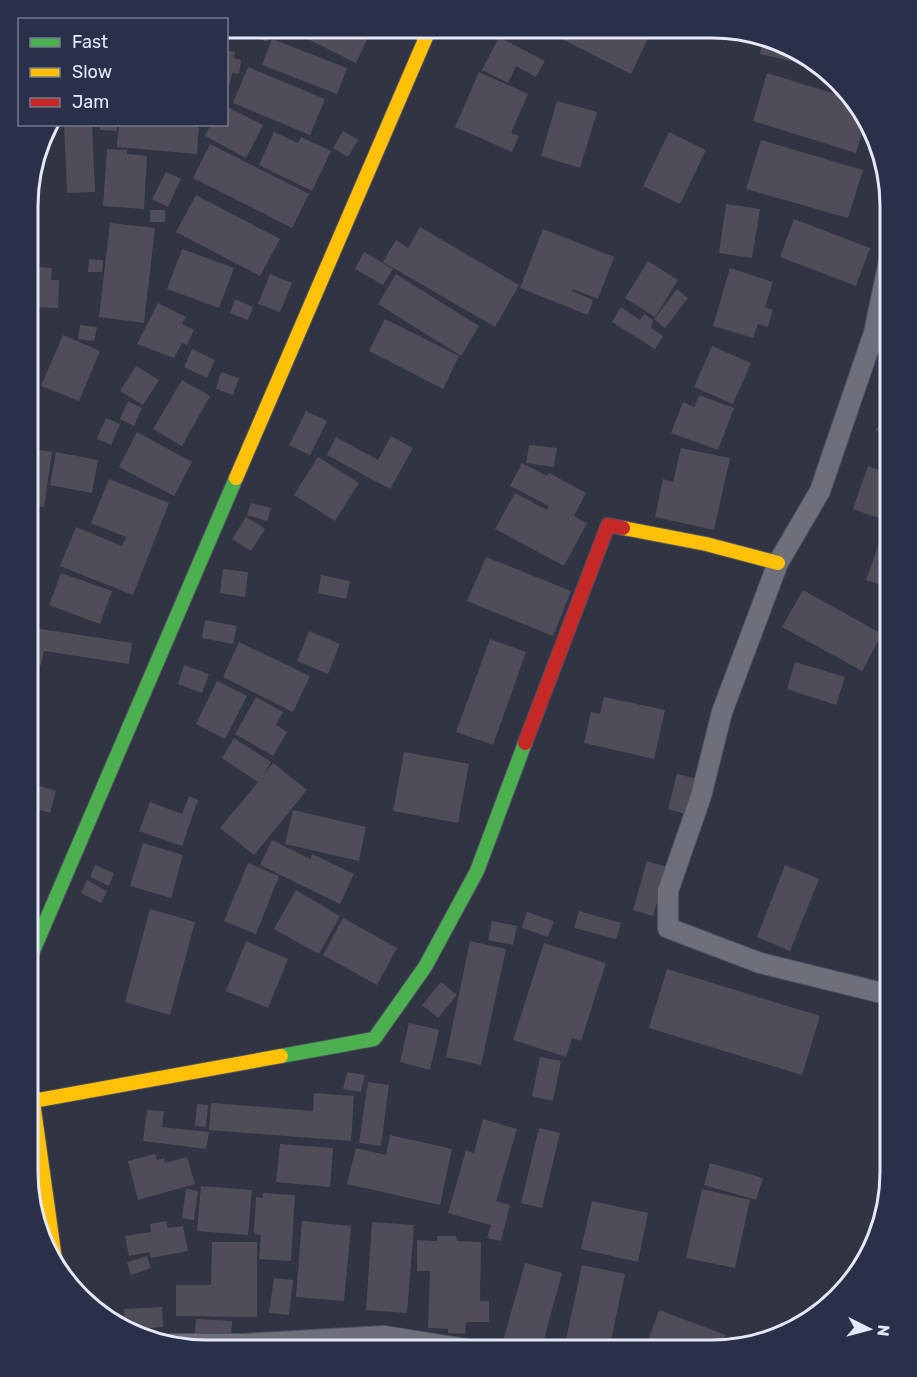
<svg xmlns="http://www.w3.org/2000/svg" width="917" height="1377" viewBox="0 0 917 1377" font-family="Rubik,sans-serif">
  <style>
    .building { fill: #504d58 }
    .lines { fill: none; stroke-linecap: round; stroke-linejoin: round }
    .street-casing { stroke: #4f525f; stroke-width: 22 }
    .fast-casing { stroke: #4f525f; stroke-width: 16 }
    .slow-casing { stroke: #4f525f; stroke-width: 16 }
    .jam-casing { stroke: #4f525f; stroke-width: 16 }
    .street { stroke: #6d707b; stroke-width: 20 }
    .fast { stroke: #4caf50; stroke-width: 14 }
    .slow { stroke: #ffc107; stroke-width: 14 }
    .jam { stroke: #c62828; stroke-width: 14 }
    .rim { fill: none; stroke: #e4e8f9; stroke-width: 3 }
  </style>
  <rect width="100%" height="100%" fill="#313442"/>
  <path class="building" d="M254,27l18,3 -5,12 -16,-7z
    M284,27h60l23,12 -11,24z
    M356,27l27,1 -3,8z
    M489,28h30l-3,9z
    M552,28h101l-22,46 -81,-41z
    M499,37l46,24 -9,16 -20,-11 -8,17 -26,-13z
    M272,39l75,29 -10,26 -75,-29z
    M763,40l57,24 3,4 -63,-14z
    M226,50l9,2 -1,6 7,2 -2,14 -7,-1 -2,11h-4z
    M248,67l77,32 -15,36 -77,-32z
    M479,72l49,22 -17,39 8,3 -7,16 -57,-25z
    M767,73l78,24 20,26 -9,30 -103,-32z
    M557,101l40,11 -17,56 -39,-12z
    M226,106l37,19 -17,33 -41,-22 6,-12h15z
    M64,124h28l3,68 -28,1z
    M100,124h17v7l-17,-1z
    M119,124h80l-2,30 -80,-7z
    M343,131l15,9 -10,17 -15,-9z
    M274,132l24,11 3,-6 30,14 -19,40 -53,-26z
    M669,132l37,18 -26,54 -37,-18z
    M761,140l102,30 -15,48 -102,-29z
    M210,144l99,50 -17,34 -99,-50z
    M107,149l20,1v4l20,2 -3,53 -41,-3z
    M166,172l15,7 -13,28 -16,-8z
    M196,195l84,44 -20,37 -84,-44z
    M726,204l34,5 -8,49 -33,-5z
    M150,210h15v12h-15z
    M794,219l76,29 -14,38 -76,-29z
    M110,223l45,5 -11,95 -45,-6z
    M420,227l99,58 -24,42 -112,-65 13,-22 12,8z
    M543,229l71,28 -16,42 -25,-10 -1,2 21,9 -5,15 -68,-27z
    M182,249l52,19 -15,40 -52,-19z
    M364,252l29,17 -10,16 -28,-16z
    M89,259l14,1 -1,12h-14z
    M648,261l30,19 -23,37 -30,-19z
    M37,267l15,1 -1,12h8l-1,28 -28,-1 1,-28h6z
    M730,268l43,14 -8,25 8,3 -5,17 -10,-3 -5,14 -40,-12z
    M270,274l22,9 -12,29 -22,-8z
    M396,274l83,52 -18,30 -83,-52z
    M677,289l11,9 -23,30 -11,-9z
    M235,299l18,8 -5,13 -18,-7z
    M158,303l28,14 -4,7 12,6 -7,15 -5,-2 -8,15 -37,-14z
    M621,307l19,13 4,-6 9,6 -2,8 12,8 -8,13 -43,-27z
    M385,319l74,37 -16,33 -74,-38z
    M80,325l17,2 -3,14 -16,-2z
    M63,335l37,16 -21,50 -38,-15z
    M712,346l39,17 -18,41 -39,-17z
    M192,349l23,11 -8,18 -23,-11z
    M890,362v33l-12,-6z
    M136,366l23,14 -16,25 -23,-14z
    M221,372l18,6 -6,17 -17,-6z
    M182,380l28,16 -28,50 -29,-17z
    M699,395l35,13 -16,42 -47,-17 12,-31 11,5z
    M28,399h8v35h-8z
    M128,401l14,7 -8,18 -14,-7z
    M888,407l2,1v29l-14,-7z
    M306,411l21,10 -17,34 -21,-10z
    M106,418l14,6 -9,21 -14,-6z
    M137,432l55,30 -18,34 -55,-29z
    M391,436l22,12 -23,41 -63,-34 9,-18 42,23z
    M529,445l28,3 -3,19 -28,-4z
    M28,448l24,4 -8,55 -16,-2z
    M681,448l49,10 -16,72 -59,-13 8,-38 10,3z
    M56,452l42,8 -6,33 -42,-8z
    M318,457l41,26 -24,38 -41,-26z
    M522,463l25,13 2,-3 37,20 -12,23 13,7 -23,43 -69,-37 20,-36 32,17 2,-4 -39,-20z
    M868,466l22,8v48l-37,-13z
    M109,479l60,24 -36,92 -73,-29 16,-39 46,19 4,-9 -35,-14z
    M251,503l20,5 -4,13 -20,-6z
    M246,517l19,12 -14,22 -19,-12z
    M880,540l10,4v44l-24,-8z
    M486,557l85,34 -18,45 -86,-35z
    M223,569l25,3 -3,25 -25,-4z
    M61,573l51,18 -12,33 -51,-19z
    M321,575l29,6 -4,18 -28,-6z
    M803,590l79,44 -20,37 -80,-44z
    M205,620l32,6 -4,18 -31,-6z
    M28,627l104,16 -3,21 -85,-13 -3,14 -13,-2z
    M309,631l31,13 -12,30 -31,-13z
    M490,639l36,13 -33,93 -37,-13z
    M239,642l71,34 -17,36 -70,-35z
    M795,662l50,15 -9,28 -49,-16z
    M184,665l25,9 -7,19 -24,-9z
    M890,665v29l-10,-4z
    M217,681l30,15 -22,43 -29,-15z
    M256,697l27,15 -7,13 11,7 -14,24 -38,-22z
    M604,697l61,13 -11,49 -70,-16 7,-31 9,2z
    M234,738l37,24 -7,12 9,-11 34,27 -53,65 -34,-27 38,-46 -36,-24z
    M404,752l65,12 -11,59 -65,-12z
    M677,774l21,5 -9,36 -21,-6z
    M29,783l27,8 -6,22 -22,-7z
    M189,796l9,4 -16,46 -43,-15 11,-29 32,12z
    M293,810l73,17 -7,34 -74,-17z
    M272,840l38,19 2,-5 42,20 -14,30 -80,-39z
    M143,843l40,12 -12,43 -41,-12z
    M647,861l20,6 -14,49 -20,-6z
    M248,863l31,13 -23,58 -32,-13z
    M95,865l19,8 -5,13 -19,-9z
    M785,865l34,14 -29,72 -33,-14z
    M87,880l20,11 -6,12 -20,-10z
    M296,890l44,26 -21,38 -45,-25z
    M150,909l45,13 -25,93 -45,-13z
    M579,911l42,12 -5,16 -42,-11z
    M527,912l27,9 -6,16 -26,-9z
    M343,918l54,30 -20,37 -54,-30z
    M492,921l25,5 -4,19 -25,-5z
    M246,941l42,18 -20,49 -42,-17z
    M470,941l36,8 -25,116 -35,-8z
    M544,943l62,20 -25,78 -9,-3 -6,19 -53,-17z
    M667,969l153,47 -18,59 -153,-47z
    M441,982l16,13 -19,23 -16,-13z
    M409,1023l30,7 -9,40 -30,-8z
    M540,1057l21,4 -8,40 -21,-5z
    M347,1072l18,3 -4,17 -18,-3z
    M368,1082l21,3 -8,61 -22,-3z
    M314,1093l40,3 -3,45 -142,-11 2,-27 102,8z
    M197,1104l11,1 -2,22 -11,-1z
    M147,1110l17,1 -2,16 47,5 -3,17 -63,-8z
    M483,1119l34,10 -21,72 14,4 -9,36 -14,-3 4,-13 -43,-12 18,-63 8,3z
    M539,1128l21,5 -18,75 -21,-5z
    M390,1135l62,14 -12,56 -93,-21 9,-36 30,7z
    M280,1144l53,4 -3,39 -54,-5z
    M155,1154l2,6 7,-2 1,5 22,-6 8,27 -57,16 -10,-39z
    M710,1163l53,15 -7,22 -52,-15z
    M201,1186l51,4 -4,45 -51,-4z
    M186,1189l12,2 -4,29 -12,-2z
    M702,1189l48,11 -15,68 -49,-10z
    M263,1193l32,2 -4,66 -32,-2 2,-24 -7,-1 2,-37 7,1z
    M592,1201l56,12 -10,49 -57,-13z
    M166,1221l2,7 15,-2 5,25 -37,7 -1,-6 -21,4 -4,-20 26,-4 -1,-8z
    M302,1221l49,5 -7,75 -48,-4z
    M372,1222l42,3 -7,88 -41,-3z
    M437,1236h19l1,5 24,1 -1,59h9v21h-23l-1,12 -17,-1v-4l-20,-1 2,-57h-13v-31l20,1z
    M212,1242h45v75l-81,-1v-31h35z
    M147,1256l4,12 -20,7 -4,-13z
    M525,1263l37,10 -21,77 -38,-9z
    M582,1265l43,9 -16,76 -45,-1z
    M274,1278l19,2 -4,35 -20,-2z
    M162,1307l1,20 -29,2 -9,-4 -1,-16z
    M659,1310l67,25 -4,13 -77,2z
    M196,1319l36,2 -1,14 -36,-2z"/>
  <g class="lines">
    <defs>
      <path id="street" d="M890,995l-130,-32 -92,-35v-37l33,-95 21,-84 56,-149 42,-72 54,-158 16,-77
        M172,1344h71l141,-8 82,13"/>
      <path id="fast" d="M27,965l209,-487
        M281,1056l93,-17 51,-72 52,-96 48,-128"/>
      <path id="slow" d="M236,478l194,-450
        M623,528l83,16 72,19
        M27,1059l28,200
        M33,1101l248,-45"/>
      <path id="jam" d="M525,743l83,-218 15,3"/>
    </defs>
    <use href="#street" class="street-casing"/>
    <use href="#fast" class="fast-casing"/>
    <use href="#slow" class="slow-casing"/>
    <use href="#jam" class="jam-casing"/>
    <use href="#street" class="street"/>
    <use href="#fast" class="fast"/>
    <use href="#slow" class="slow"/>
    <use href="#jam" class="jam"/>
  </g>
  <path d="M0 0H917V1377H0ZM206 38H712A168 168 0 0 1 880 206V1172A168 168 0 0 1 712 1340H206A168 168 0 0 1 38 1172V206A168 168 0 0 1 206 38Z" fill="#2a3049" fill-rule="evenodd"/>
  <path class="rim" d="M206 38H712A168 168 0 0 1 880 206V1172A168 168 0 0 1 712 1340H206A168 168 0 0 1 38 1172V206A168 168 0 0 1 206 38Z"/>
  <rect x="18" y="18" width="210" height="108" fill="#2a3049" stroke="#747a8f" stroke-width="1.5"/>
  <rect x="30" y="38" width="30" height="9" fill="#4caf50" stroke="#747a8f" stroke-width="1.5"/>
  <text x="72" y="48" font-size="18" fill="#e4e8f9">Fast</text>
  <rect x="30" y="68" width="30" height="9" fill="#ffc107" stroke="#747a8f" stroke-width="1.5"/>
  <text x="72" y="78" font-size="18" fill="#e4e8f9">Slow</text>
  <rect x="30" y="98" width="30" height="9" fill="#c62828" stroke="#747a8f" stroke-width="1.5"/>
  <text x="72" y="108" font-size="18" fill="#e4e8f9">Jam</text>
  <g transform="translate(869 1329) rotate(96)" stroke="#2a3049" stroke-width="4.5" paint-order="stroke">
  <path d="M0-4.5L10 22L0 15L-10 22Z" fill="#e4e8f9"/>
  <text y="-9" font-size="16" font-weight="bold" text-anchor="middle" fill="#e4e8f9">N</text>
  </g>
</svg>
